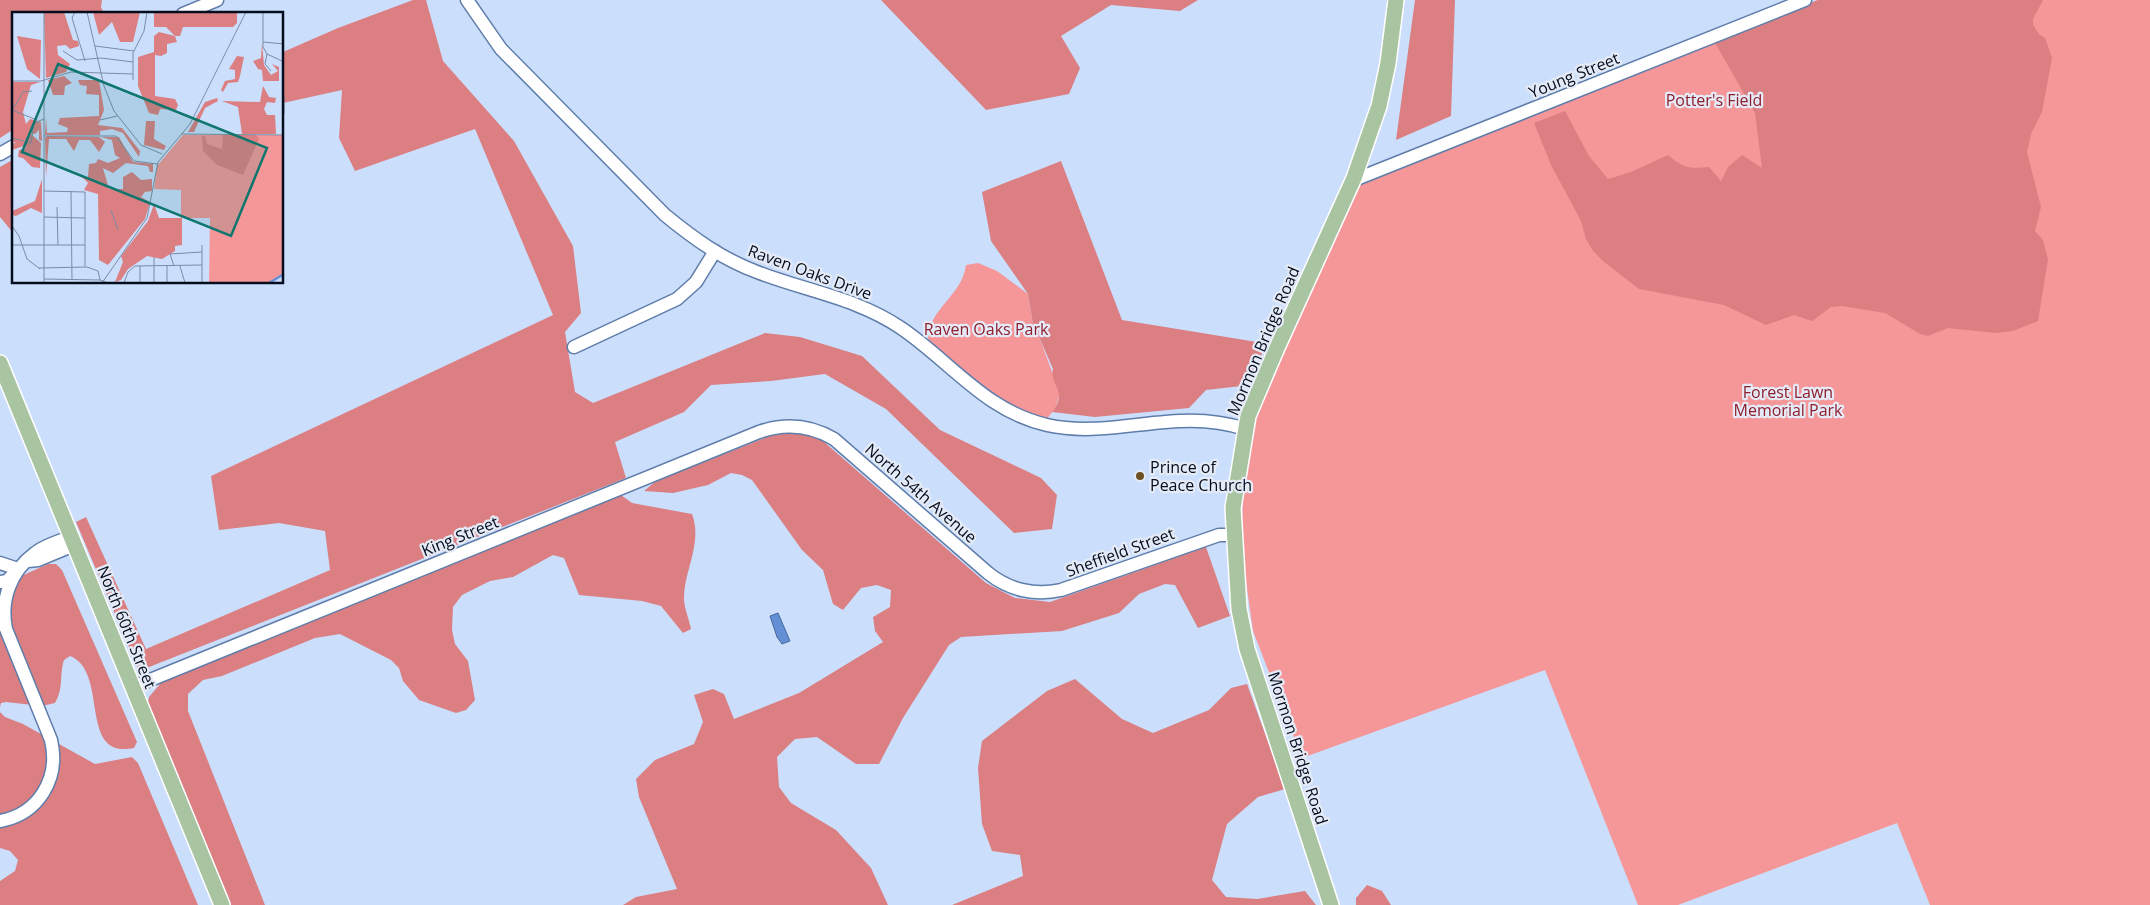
<svg xmlns="http://www.w3.org/2000/svg" width="2150" height="905" viewBox="0 0 2150 905" font-family="'Open Sans',sans-serif">
  <style>
    .green { fill: #f59799 }
    .forest { fill: #db7f82 }
    .water { fill: #6390d5; stroke: #46689e }
    .lines { fill: none; stroke-linecap: round; stroke-linejoin: round }
    .minor-casing { stroke: #5f7daa; stroke-width: 15 }
    .major-casing { stroke: #fff; stroke-width: 18 }
    .minor { stroke: #fff; stroke-width: 12 }
    .major { stroke: #a8c4a0; stroke-width: 15 }
    .poi-dot { fill: #6c5124; stroke: #e5ebf6; stroke-width: 2 }
    .labels { text-anchor: middle; dominant-baseline: central; stroke-width: 4.5; stroke-linejoin: round; paint-order: stroke }
    .street-label { font-size: 16px; fill: #040c1d; stroke: #e5ebf6 }
    .park-label { font-size: 16px; fill: #8d1f2e; stroke: #e5ebf6 }
    .poi-label { font-size: 16px; fill: #040c1d; stroke: #e5ebf6; text-anchor: start }
    .inset-river { fill: none; stroke: #6390d5; stroke-width: 2.5 }
    .inset-road { fill: none; stroke: #7b8ba3; stroke-width: 1 }
    .view { fill: #0f766e; fill-opacity: 0.15; stroke: #0f766e; stroke-width: 2.5 }
    .inset-edge { fill: none; stroke: #040c1d; stroke-width: 2.5 }
  </style>
  <rect width="100%" height="100%" fill="#cbdffd"/>
  <path class="green" d="M1818,0h332v905h-220l-33,-82 -219,82h-40l-93,-235 -243,88 -49,-127 -12,-85 3,-70 17,-77 99,-217z
    M978,263l19,8 31,23 6,36 3,1 23,62 -4,14 -9,12c-49,-14 -84,-46 -119,-80 1,-31 34,-43 38,-74z"/>
  <path class="forest" d="M0,0h102l-1,7 3,7h-90v115l-14,9z
    M413,0h13l17,61 71,80 59,105 8,67 -16,19 10,60 18,11 172,-70 35,4 62,19 78,74 101,48 16,17 -5,34 -38,4 -128,-124 -61,-35 -54,7 -60,4 -27,27 -69,30 11,36 -487,193 -63,-149 10,-5 60,132 184,-79 -5,-39 -46,-8 -60,7 -8,-54 342,-161 -78,-186 -120,42 -16,-33 3,-48 -59,13v-51l55,-24z
    M881,0h317l-18,11 -69,-6 -50,31 19,32 -11,26 -83,16z
    M1415,0h40l-4,116 -55,24z
    M1818,0h225l-10,19v6l6,9 6,4 7,20 -10,54 -11,22 -4,18 14,55 -6,24 8,9 5,19 -10,62 -25,10 -17,2 -48,-5 -20,8 -8,-2 -35,-21 -43,-7 -11,1 -19,14 -18,-6 -28,10 -42,-20 -85,-16 -36,-28 -10,-10 -7,-12 -5,-18 -29,-54 -18,-44 31,-12 24,45 19,23 23,-7 37,-17c15,13 21,14 41,12l12,14 7,-14 14,-12 20,13 -7,-55 -41,-72z
    M14,159v75l-14,-17v-50z
    M1061,161l61,159 135,22 7,6 -14,37 -44,5 -17,18 -94,9 -43,-5c17,-21 -3,-27 1,-43l-16,-37 -3,-2 -6,-36 -37,-53 -9,-49z
    M801,432l22,9 163,142 29,15 35,4 156,-55 24,69 -32,12 -23,-43 -10,-1 -26,10 -20,19 -57,18 -101,6 -12,8 -46,73 -24,46h-23l-39,-27 -22,2 -18,18 2,30 12,16 45,27 35,38 17,37h-265l13,-8 41,-8 -38,-92 -3,-18 19,-19 39,-16 9,-22 -9,-27 19,-6 11,5 10,25 65,-26 84,-51 -8,-11 -2,-14 17,-10 1,-17 -14,-5 -16,3 -18,22 -10,-6 -10,-34 -21,-20 -50,-70 -10,-5 -11,-2 -23,12 -35,8 -29,-2 12,-10 116,-46z
    M621,495l11,8 60,11c11,29 -8,56 -8,84 0,10 5,21 7,31l-8,4 -22,-27 -19,-5 -63,-6 -15,-37 -11,-3 -40,22 -23,4 -28,14 -9,12 -1,23 3,14 13,17 7,39 -9,10 -10,3 -37,-13 -16,-19 -4,-13 -8,-8 -51,-26 -25,4 -93,38 -19,4 -15,14v17l77,194h-35l-82,-203 1,-5 16,-19z
    M48,564h8l6,6 75,172 -3,6c-57,12 -24,-76 -64,-92l-6,4c-5,16 0,28 -9,43l-13,3 -36,-4 -5,1 -1,4v-118l19,-12z
    M1075,679l47,40 31,14 56,-23 22,-22 16,-4 38,105 -27,8 -31,27 -15,56 14,17 31,2 48,-8 11,14h-364l71,-29 -3,-21 -28,-4 -10,-27 -4,-56 4,-27 65,-50z
    M0,712l5,5 18,7 72,40 37,-7 6,6 60,142h-198v-24l15,-10 3,-11 -8,-9 -10,-3z
    M1367,885l15,6 9,14h-35v-7z"/>
  <path class="water" d="M778,613l12,28 -8,3 -5,-7 -7,-21z"/>
  <g class="lines">
    <defs>
      <path id="minor" d="M467,0l34,49 164,166c28,23 57,44 92,57 49,19 100,26 144,56 49,33 84,83 146,97 66,15 129,-19 198,4
        M183,14l34,-14
        M0,154l14,-8
        M1354,180l451,-180
        M574,347l103,-48 19,-17 19,-31
        M28,561l10,-1 36,-15
        M0,563l18,6 -11,12 -7,1
        M133,687l626,-255c26,-9 51,-7 75,7l154,134c21,17 47,23 73,17l158,-55h15
        M0,821c39,-7 60,-43 51,-81l-45,-111c-6,-30 5,-58 29,-76 10,-8 24,-12 36,-16"/>
      <path id="major" d="M0,363l222,542
        M1331,905l-84,-256 -8,-40 -6,-101 15,-92 28,-66 78,-172 25,-72 9,-43 8,-63"/>
    </defs>
    <use href="#minor" class="minor-casing"/>
    <use href="#major" class="major-casing"/>
    <use href="#minor" class="minor"/>
    <use href="#major" class="major"/>
  </g>
  <circle class="poi-dot" cx="1140" cy="476" r="5"/>
  <g class="labels">
    <g class="street-label">
      <text transform="translate(1574 75) rotate(-22)">Young Street</text>
      <text transform="translate(810 272) rotate(20)">Raven Oaks Drive</text>
      <text transform="translate(1263 341) rotate(-67)">Mormon Bridge Road</text>
      <text transform="translate(921 493) rotate(41)">North 54th Avenue</text>
      <text transform="translate(460 536) rotate(-22)">King Street</text>
      <text transform="translate(1120 552) rotate(-20)">Sheffield Street</text>
      <text transform="translate(127 627) rotate(68)">North 60th Street</text>
      <text transform="translate(1298 748) rotate(72)">Mormon Bridge Road</text>
    </g>
    <g class="park-label">
      <text x="1714" y="100">Potter's Field</text>
      <text x="986" y="329">Raven Oaks Park</text>
      <text x="1788" y="392">Forest Lawn<tspan x="1788" dy="18">Memorial Park</tspan></text>
    </g>
    <g class="poi-label">
      <text x="1150" y="467">Prince of<tspan x="1150" dy="18">Peace Church</tspan></text>
    </g>
  </g>
  <g transform="translate(12 12)">
    <rect width="271" height="271" fill="#cbdffd"/>
    <path d="M171,123h100v139l-12,9h-62l1,-65h-29v-28l-27,-1 3,-23z" fill="#f59799"/>
    <path d="M32,0h20l9,28 5,1 1,5 -9,3 -4,-4 -9,1 1,9 12,9 -4,8 -20,6zM81,0h47l-7,30h-13l-8,-20 -13,13zM142,0h83v11l-4,4h-50l-3,9h-5l2,6 -10,2v9l-6,3 -6,-1v41l20,3 3,6 -2,5 -16,-1 -2,6 -9,-2 -11,-27v-29l16,-5v-16l5,-4 16,4 -9,-9h-12zM5,24l24,4 -1,39 -13,-10zM250,31l2,22 7,10 7,-4 -6,-7 7,3v14h-16l-1,-11 -4,-1 -5,-8 8,-3zM225,44l7,1 -4,19 -2,6 -10,1 -5,9 -2,-2 4,-9 10,-2v-9l-6,-1zM52,64l8,7 -7,3 -1,9h-11l-5,-15zM66,68h21l5,30 -6,15 24,3 18,23 -1,6 -16,-24 -11,-4 -12,2v4h-55l1,-18 1,16 20,-1 1,-4 -10,-4 2,-6 39,-2v-21l-13,-1 1,-8 -7,-1zM0,70h28l-9,3 -8,27 3,12 4,-5 11,3 1,19 -3,-1v-10l-4,4 -5,-1 11,10 -1,25 -8,-1 -9,-9 -5,-1 1,-7 7,-2 -2,-2 -12,4v-6l4,-2h-4zM251,74l6,11 7,1 -1,5 -8,-1 -3,7 3,6h8l1,19h-34l-4,-27 -16,-6 38,1zM205,86l1,3 -13,7 -11,24h-6l17,-30zM134,109h9l-1,18 12,7 -2,4 -20,-5zM211,123h33l3,4 -16,36 -26,-10 -14,-14 -1,-15h3l2,8 15,5zM35,124l52,1 6,5 -6,10 -9,-12h-11l-5,11 -8,-12h-17l-3,38 -1,-39zM89,125h18l14,25 20,2v8h-3l-2,-6 -22,-3 -13,10 -10,-5 6,21h14v-12l9,-5 9,8 11,-1v12l-7,1 -4,5 9,5 -5,17 -37,46 -9,-5 -1,-66 -14,-4 4,-7 -6,-6h6l1,-13 7,-1 2,-4 10,4 12,-5 -5,-3 -3,-15zM30,167v34l-11,-5 -15,8 -4,-1v-4l23,-10zM142,192l5,14h23v27l-7,1v5l-13,8 -15,-3 -19,13 -7,11 -6,2 8,-20 -2,-6 27,-35z" fill="#db7f82"/>
    <path class="inset-river" d="M257,271l15,-9"/>
    <path class="inset-road" d="M32,0v271M63,0l-3,6 13,43M75,0l17,74 10,25 27,34 21,9M251,0v35l4,7M251,30l21,2M83,34l39,5M51,39l14,9 24,-2 32,4M255,42l-2,10 6,7M255,42l17,8M121,68v-27l11,-22 3,-19M0,69h29l30,-9 62,2M272,84v18M0,98l25,10M0,99l11,-19 9,-1M88,108l17,-4M170,122l102,1M32,124h72l18,25 23,3M0,126l19,5 3,-20 10,-4M32,179l41,1v74M59,179l1,89M45,195l1,38M99,198l7,20M32,205l41,1M0,214l7,10 8,23 13,10M0,233h73M128,254v17M162,254l-4,-12 32,-2M168,254l5,17M27,256l48,-1 11,4 2,9M32,267l56,1 8,3M90,271l45,-65 11,-56 32,-38 56,-112M112,271l4,-11 7,-6 67,-1M142,271v-26M155,271v-17M190,271v-38"/>
    <path class="view" d="M46,52l209,84 -36,88 -209,-84z"/>
    <rect width="271" height="271" class="inset-edge"/>
  </g>
</svg>
